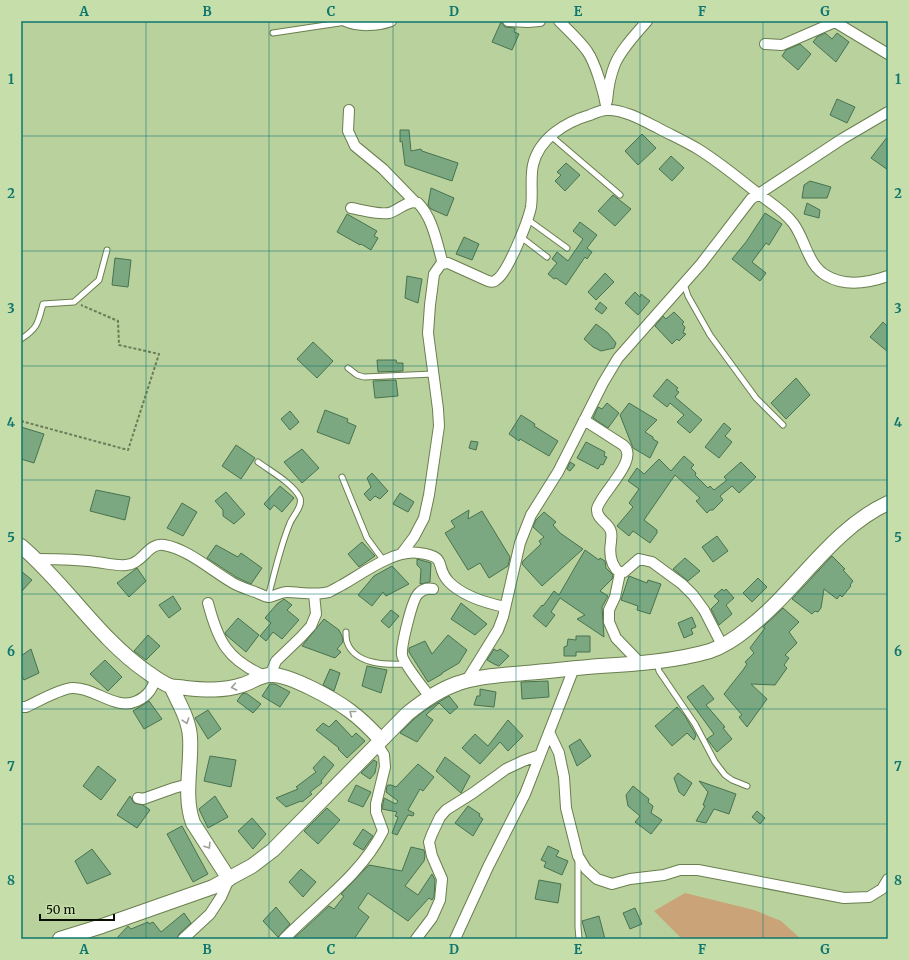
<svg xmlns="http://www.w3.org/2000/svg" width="909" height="960" viewBox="0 0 909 960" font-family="Merriweather,serif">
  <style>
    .green { fill: #caa379 }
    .building { fill: #7ba781; stroke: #48734f }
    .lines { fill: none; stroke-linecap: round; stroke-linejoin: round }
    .lane-casing { stroke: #697f4e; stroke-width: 7 }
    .street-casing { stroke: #697f4e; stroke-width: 12 }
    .secondary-casing { stroke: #697f4e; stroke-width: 16 }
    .path { stroke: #6b7b58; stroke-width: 2; stroke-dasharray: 3 2; stroke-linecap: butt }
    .lane { stroke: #fff; stroke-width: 5 }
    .street { stroke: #fff; stroke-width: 10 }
    .secondary { stroke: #fff; stroke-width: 14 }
    .oneway { stroke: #9d9f99 }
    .grid { fill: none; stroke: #0f766e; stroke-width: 1; stroke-opacity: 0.55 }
    .neatline { fill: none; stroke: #0f766e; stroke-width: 1.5 }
    .grid-label { font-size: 13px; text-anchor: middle; font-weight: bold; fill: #0f766e }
  </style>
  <rect width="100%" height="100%" fill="#b9d19d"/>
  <path class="green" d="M685,893l69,17 27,11 20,18h-119l-28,-28z"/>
  <path class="building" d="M501,22l4,5 10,1 -1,4 5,2 -7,16 -20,-8z
    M825,33l7,6 5,-6 12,9 -13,20 -23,-20 4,-5z
    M800,44l11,10 -13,16 -16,-14 4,-6z
    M837,99l18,8 -8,16 -17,-8z
    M400,130h9l2,21 10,-2 1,2 36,12 -6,18 -47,-16 -3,-24 -2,1z
    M642,134l14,14 -18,17 -13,-14z
    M888,136v34l-17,-12z
    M671,156l13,12 -12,13 -13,-12z
    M566,163l14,12 -15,16 -10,-10 6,-6 -4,-3z
    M810,181l21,6 -4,11h-25l2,-13z
    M431,188l23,10 -7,18 -16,-7 -3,-4z
    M613,195l18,14 -16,17 -17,-15z
    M807,203l13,7 -1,8 -15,-4z
    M765,213l17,11 -13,21 -3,-2 -14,19 14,11 -6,8 -28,-22 14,-17z
    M347,214l30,17 -3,5 4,2 -7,12 -10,-6 -1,1 -23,-13z
    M580,222l17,13 -10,13 5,4 -5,7 -2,-2 -19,28 -10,-7 -2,1 -6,-5 9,-11 -5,-4 5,-7 11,9 15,-22 -10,-8z
    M464,237l15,7 -7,16 -16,-6z
    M115,258l16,2 -3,27 -16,-2z
    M605,273l9,9 -18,18 -8,-8z
    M407,276l15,3 -4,24 -13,-5z
    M635,292l5,5 1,-3 9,7 -12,14 -13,-12z
    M600,302l7,6 -5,6 -7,-5z
    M674,312l10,10 -2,2 3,3 -2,6 3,1 -7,7 -2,-2 -5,5 -17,-18 8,-10 3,3z
    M883,322l5,5v25l-18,-15z
    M596,324l12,9 8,10 -2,5 -13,3 -8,-4 -9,-8z
    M313,342l20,19 -16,17 -20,-19z
    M377,360h19l1,3h6v8l-25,1z
    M796,378l14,17 -24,24 -15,-16z
    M667,379l11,9 -2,2 3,2 -4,5 27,23 -12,13 -13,-11 7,-7 -14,-12 -3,4 -14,-11z
    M396,380l2,16 -23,2 -2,-17z
    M607,403l12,10 -11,15 -15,-10 5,-11 4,2z
    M629,403l28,17 -12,12 8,5v2l5,3 -8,16 -17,-10 -13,-33z
    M325,410l23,9 -1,3 9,4 -7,18 -32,-12z
    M290,411l9,11 -9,8 -9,-11z
    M521,415l14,9 -1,2 24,15 -9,15 -29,-17 -1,2 -10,-7z
    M724,423l7,6 -6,7 7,6 -13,16 -14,-11z
    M21,427l23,7 -10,29 -13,-4z
    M471,441l7,1 -2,8 -7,-2z
    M586,442l19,10 -1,4 3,1 -4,8 -2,-1 -3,5 -21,-11z
    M236,445l19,13 -14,21 -19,-13z
    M302,449l17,19 -17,15 -18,-21z
    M684,456l10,9 -3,3 5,5 -1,2 13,13 2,-2 4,4 13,-10 -3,-3 17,-15 15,15 -17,16 -7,-7 -12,10 3,4 -10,10h-3l-3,3 -11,-12 4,-3 -25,-23 -31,45 13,10v3l-7,10 -17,-12 -4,5 -12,-10 16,-19 -4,-4 10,-14 -11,-8 9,-13 7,6 15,-15 12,12z
    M570,462l5,3 -5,6 -3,-2z
    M372,473l16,18 -8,8 -5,-3 -5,5 -6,-7 7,-7 -4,-9z
    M280,486l14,12 -12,14 -8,-7 -4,5 -6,-6z
    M96,490l34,7 -5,23 -35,-9z
    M226,492l19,22 -11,10 -11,-8v-6l-8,-9z
    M400,493l14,9 -6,10 -15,-8z
    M182,503l15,9 -14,24 -16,-8z
    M469,510l-1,9 14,-8 28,46 -2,9 -19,12 -9,-15 -12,7 -23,-37 10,-6 -4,-6z
    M544,512l12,10 -3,3 7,8 23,16 -41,37 -20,-22 1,-3 18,-17 -2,-3 5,-4 -11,-10 3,-7z
    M717,536l11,15 -15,11 -11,-15z
    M362,542l13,14 -16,11 -11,-13z
    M216,545l22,12 3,-4 21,15 -11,16 -15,-7 -29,-19z
    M585,550l14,10 1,-2 5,3 1,7 7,7 -1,4 -12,12 8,5 -6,11 2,30 -27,-18 8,-4 -25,-17 -9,14 4,3 -9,12 -13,-11 9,-11 1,1 11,-15 5,4z
    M832,556l13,13 -2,1 10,11 -3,4 1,1 -9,11 -2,-2 -3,4 -13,-10 -3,19 -3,4 -3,-1 -3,3 -20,-15z
    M685,558l15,13 -12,10 -15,-12z
    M417,559l14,4 -1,19 -10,2 1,-15 -4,-4z
    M392,566l17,18 -23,12 -3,-4 -11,14 -14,-11 16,-19z
    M137,568l9,13 -17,16 -12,-14z
    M21,571l11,9 -11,12z
    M629,576l18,7 1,-3 13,4 -11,30 -13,-4 1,-4 -17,-6z
    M758,578l9,9 -15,15 -9,-9z
    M722,589l2,2 2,-2 8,9 -8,7 6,9 -13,11 -8,-16 8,-8 -5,-5z
    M173,596l8,13 -12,9 -10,-13z
    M284,599l8,6 -5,5 12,10 -17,19 -9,-7 -7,9 -6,-5 11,-13 -6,-5 12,-14z
    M461,603l26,21 -12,11 -24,-16z
    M783,608l16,14 -10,10 8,11 -12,12 4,3 -5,7 3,3 -12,17 -24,-1 16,15 -20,28 -8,-10 3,-2 -18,-21 19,-24 4,-6 -2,-2 9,-9 -4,-5 15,-20 -2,-1z
    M391,610l8,6 -10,12 -8,-7z
    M692,617l4,10 -5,2 2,5 -9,4 -6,-15z
    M238,618l21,17 -13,17 -20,-17 -1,-2z
    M324,619l15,11 3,6 1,6 -6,7 4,3 -6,6 -33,-12z
    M148,635l12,11 -14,14 -12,-9z
    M448,635l19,15 -8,13 -17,10v1l-14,8 -19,-30v-4l16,-7 7,13z
    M576,636h14v16h-14v4h-12v-9l3,-1 1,-7 8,1z
    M31,649l8,24 -15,7 -3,-6v-18z
    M494,649l3,2 3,-2 9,7 -10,10 -5,-2 -7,-4z
    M105,660l17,17 -14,14 -18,-17z
    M367,666l20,4 -6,23 -19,-7z
    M330,669l10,4 -6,18 -11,-6z
    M548,681l1,16 -27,2 -1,-17z
    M270,684h5l15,8 -10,15 -18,-11z
    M703,685l11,14 -8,6 19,22 -2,1 9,11 -15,13 -10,-13 7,-5 -27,-37z
    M480,689l16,3 -2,15 -20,-2 3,-9h3z
    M246,693l15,11 -8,9 -16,-12 5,-7z
    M449,696l9,11 -8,7 -11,-11 -13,12 7,5 -16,22 -17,-9 13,-13 11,-9z
    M149,701l13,18 -18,10 -11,-18z
    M677,707l8,9 11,19 -2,5 -7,-7 -15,13 -17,-20z
    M208,710l13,19 -13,10 -13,-21z
    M336,720l16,17 4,-4 9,8 -18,17 -9,-9 1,-1 -23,-18 7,-7 6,4z
    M508,720l15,16 -15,15 -8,-9 -20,22 -18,-16 13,-14 13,12z
    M580,739l11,17 -14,10 -8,-20z
    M210,756l26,4 -5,27 -27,-6z
    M324,756l10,9 -13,16 1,2 -12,9 2,2 -10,8 -1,-1 -15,6 -10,-9 22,-9 -2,-2 20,-15 -3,-4z
    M445,757l25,19 -9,17 -25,-22z
    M374,760l3,2 -2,11 -5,6 -9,-6z
    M418,764l16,13 -11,14 -3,-2 -12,21 6,3 -1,3 -5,-1 -11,20 -5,-2 6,-16 -3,-1 2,-4 -15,-3 2,-11 12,6 2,-3 -12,-9 1,-6 1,-1h3l5,2z
    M98,766l18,14 -15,20 -18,-14z
    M678,773l14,10 -8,13 -5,-4 -5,-14z
    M699,781l37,13 -7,20 -15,-5 -8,14 -10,-2 9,-15 -2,-1 5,-13z
    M356,785l15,7 -8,15 -15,-6z
    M633,786l16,13 -1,3 5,4 -2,7 11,7 -11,14 -16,-12 5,-6 -12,-10 -2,-11z
    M130,796l4,7 9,2 7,5 -13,18 -20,-13z
    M215,796l13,21 -20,11 -9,-19z
    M468,806l12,8 -1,2 4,3 -10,17 -18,-13z
    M327,808l13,12 -22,24 -14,-13z
    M757,811l8,7 -5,6 -8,-7z
    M252,818l14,16 -13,15 -15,-18z
    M182,826l26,48 -15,8 -26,-48z
    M363,829l10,7 -10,14 -10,-6z
    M548,846l11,5 -3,5 12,5 -6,14 -18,-8 2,-5 -5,-2z
    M411,847l13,3 1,6 -1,5 -19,25 13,9 14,-21 3,6 -1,17 -2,3 -3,-2 -21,23 -40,-28 -10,15 11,9 -15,22h-61l36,-33 5,3 10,-13 -3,-2 28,-29 33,6z
    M92,849l19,25 -24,10 -12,-23z
    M301,869l15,13 -13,15 -14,-15z
    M539,880l22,4 -3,19 -23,-4z
    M276,907l14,17 -12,13 -15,-16z
    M635,908l7,16 -12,5 -7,-16z
    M184,913l7,10 -12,11 -2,5h-61l12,-13 3,3 17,-7 1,2 4,-2 8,10z
    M599,916l6,23h-18l-5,-18z"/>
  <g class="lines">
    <defs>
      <path id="lane" d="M273,33l73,-11
        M551,136l69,59
        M527,219l40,29
        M521,237l26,20
        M684,284l4,12 22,39 46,63 27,27
        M21,339c17,-11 17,-16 22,-35l31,-2 25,-22 8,-30
        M348,368l9,7 7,2 69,-3
        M258,462c12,9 36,22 42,36 3,8 -7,18 -10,25 -10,24 -15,49 -22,74
        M342,477l25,61 17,23
        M346,632c0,3 0,7 1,10 8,23 40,23 59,22
        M657,663l2,8 36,53 20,38 10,13 7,5 15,6
        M578,860v67l1,12"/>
      <path id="street" d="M345,21c14,6 32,5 46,0
        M508,21l20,1 12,-1
        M559,21c9,9 20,19 28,30 9,13 17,42 20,59
        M765,44l17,1 53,-23 53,32
        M607,101c1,-12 3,-25 8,-37 7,-16 21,-30 32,-43
        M349,110l-1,21 7,15 28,23 32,33
        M351,208c12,2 26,7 38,5 9,-2 19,-14 29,-10 15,15 19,41 25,61
        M584,420l39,25c18,14 -24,50 -26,64 -1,11 13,14 14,23 1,4 0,7 0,10 -2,12 -1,23 9,31l4,-1 15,-13 13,3 30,22 11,11 11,15 18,35
        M402,553l12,-16 10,-19 5,-23 10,-69 -1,-17 -10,-76 2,-28 4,-31 7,-10 7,-1 40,18c3,1 6,1 8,-1 12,-7 32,-59 35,-73 2,-14 -1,-28 2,-42 6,-27 33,-43 57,-50 5,-2 11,-5 17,-5 16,-1 37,11 51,18 13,7 27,13 40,21 21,13 39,28 58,43 13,10 27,18 37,31 13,17 14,42 34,53 19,11 41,7 61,0
        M36,559c20,0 40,0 60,3 10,1 20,4 30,3 17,-1 22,-23 38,-20 24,4 48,26 69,38 7,4 14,6 22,9 4,1 10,5 14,5 6,-1 12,-5 18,-5 13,0 28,4 42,0 4,-2 9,-5 13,-7 21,-12 53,-36 77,-32 30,4 15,12 29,28 14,15 38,22 57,26
        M620,573l-5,24 -6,13v12l7,16 24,25
        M208,603c10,38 19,57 57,73
        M270,675l6,-14 25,-24 10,-11 5,-12 -2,-20
        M467,680l31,-50 5,-13 17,-74 11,-28 27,-43 45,-89 15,-25 83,-94 50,-65 91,-60 46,-27
        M430,697c-6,-8 -27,-34 -28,-42 -1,-8 10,-57 17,-62 4,-4 9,-5 14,-4
        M21,707h5c13,-6 33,-18 46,-19 23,-1 43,23 65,13 11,-5 15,-12 19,-23
        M549,732l10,21 5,24 2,31 12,48 8,13 11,10 15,5 18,-5 34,-4 16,-5h18l146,28 25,-1 13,-8 6,-10
        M138,798l5,1 31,-11 15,-4
        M183,939l27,-25 11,-17 8,-18
        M284,939c34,-35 77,-64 99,-108l-7,-19v-8l9,-37 -1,-12 -7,-11
        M416,939l16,-21 8,-18 2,-21 -10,-23 -3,-14 3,-8 8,-17 6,-7 27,-17 33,-24 17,-8 17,-6
        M455,939l33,-72 37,-73 49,-126"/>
      <path id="secondary" d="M21,546c45,38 77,92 126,126 7,5 15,11 23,14 5,1 11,1 16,2 19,2 37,3 56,-3 10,-3 18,-10 29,-10 18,-1 63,24 79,36 11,8 21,18 31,29
        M171,686c7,16 18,33 19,51 2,28 -7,59 3,86l36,56
        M60,939l42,-13 111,-39 39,-21 21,-16 134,-136c16,-13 33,-25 52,-31 20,-7 45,-8 66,-10 25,-2 50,-5 75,-7 37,-2 75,-5 110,-15 14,-5 26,-13 37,-22 50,-38 83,-99 141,-126"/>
    </defs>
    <use href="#lane" class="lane-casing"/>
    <use href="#street" class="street-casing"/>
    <use href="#secondary" class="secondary-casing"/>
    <path class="path" d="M21,421l107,29 31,-96 -40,-9 -1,-24 -37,-16"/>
    <use href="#lane" class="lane"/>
    <use href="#street" class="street"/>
    <use href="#secondary" class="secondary"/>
  </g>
  <defs><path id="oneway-chevron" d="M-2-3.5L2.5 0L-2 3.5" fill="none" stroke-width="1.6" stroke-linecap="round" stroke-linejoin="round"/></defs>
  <g class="oneway">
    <use href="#oneway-chevron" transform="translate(234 687) rotate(169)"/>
    <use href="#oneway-chevron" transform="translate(352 713) rotate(-142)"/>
    <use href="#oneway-chevron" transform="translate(186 721) rotate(72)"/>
    <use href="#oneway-chevron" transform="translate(208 846) rotate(57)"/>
  </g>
  <path class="grid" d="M146,21v918M269,21v918M393,21v918M516,21v918M640,21v918M763,21v918M21,136h867M21,251h867M21,366h867M21,480h867M21,594h867M21,709h867M21,824h867"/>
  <rect width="909" height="960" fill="none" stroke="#c6deaa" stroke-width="44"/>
  <path d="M40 914v6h74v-6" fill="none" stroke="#091001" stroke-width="2"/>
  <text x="46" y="914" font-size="12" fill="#091001" stroke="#c6deaa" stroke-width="3" paint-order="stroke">50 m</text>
  <rect x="22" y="22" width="865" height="916" class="neatline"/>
  <g class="grid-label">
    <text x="84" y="16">A</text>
    <text x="207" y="16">B</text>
    <text x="331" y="16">C</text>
    <text x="454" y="16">D</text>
    <text x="578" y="16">E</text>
    <text x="702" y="16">F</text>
    <text x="825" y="16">G</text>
    <text x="11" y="84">1</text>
    <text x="898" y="84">1</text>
    <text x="11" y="198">2</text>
    <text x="898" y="198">2</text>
    <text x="11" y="313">3</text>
    <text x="898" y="313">3</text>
    <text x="11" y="427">4</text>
    <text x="898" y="427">4</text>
    <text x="11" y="542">5</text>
    <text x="898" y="542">5</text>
    <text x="11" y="656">6</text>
    <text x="898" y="656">6</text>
    <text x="11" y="771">7</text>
    <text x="898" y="771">7</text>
    <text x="11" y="885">8</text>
    <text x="898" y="885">8</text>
    <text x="84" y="954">A</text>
    <text x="207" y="954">B</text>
    <text x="331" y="954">C</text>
    <text x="454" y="954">D</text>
    <text x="578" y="954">E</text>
    <text x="702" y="954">F</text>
    <text x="825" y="954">G</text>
  </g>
</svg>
